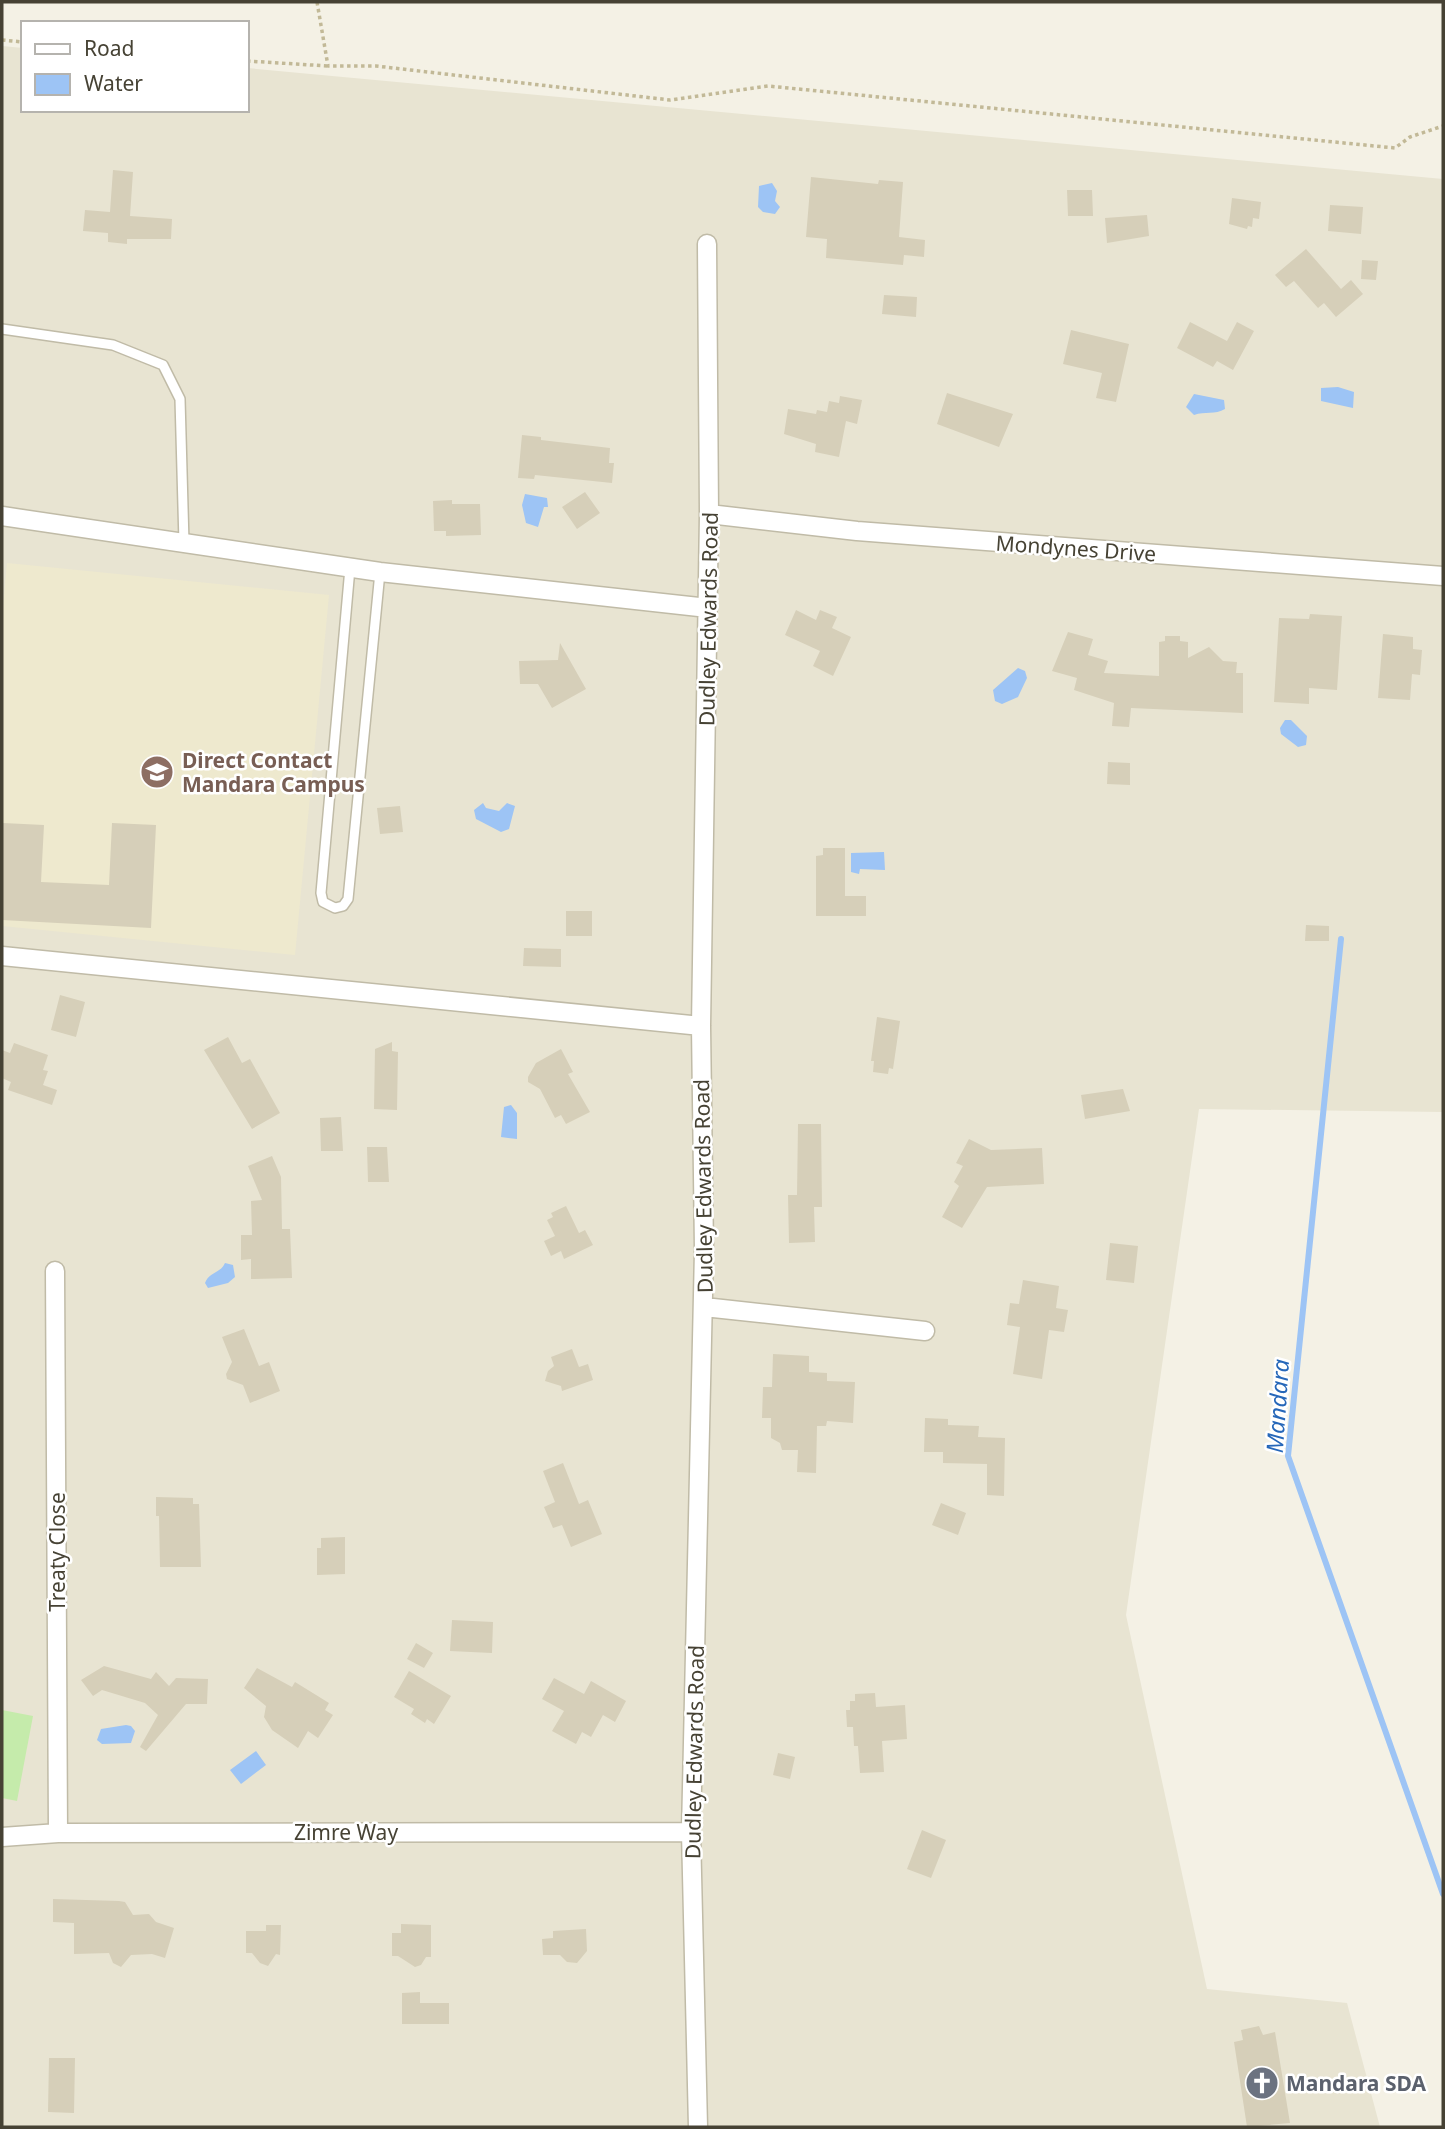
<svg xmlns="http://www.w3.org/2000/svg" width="1445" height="2129" viewBox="0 0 1445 2129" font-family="'Noto Sans',sans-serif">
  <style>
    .residential { fill: #e8e4d2 }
    .education { fill: #eee9ce }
    .green { fill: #c5ebab }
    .water { fill: #9dc4f5 }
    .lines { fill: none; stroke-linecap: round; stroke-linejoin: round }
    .stream { stroke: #9dc4f5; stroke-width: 6 }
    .building { fill: #d6cfb9 }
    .service-casing { stroke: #c0bba7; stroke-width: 12 }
    .minor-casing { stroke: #c0bba7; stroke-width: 21 }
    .path { stroke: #c2b997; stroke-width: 3.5; stroke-dasharray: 3.5 3.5; stroke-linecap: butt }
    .service { stroke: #fff; stroke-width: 9 }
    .minor { stroke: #fff; stroke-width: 18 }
    .labels { text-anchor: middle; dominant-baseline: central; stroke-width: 5; stroke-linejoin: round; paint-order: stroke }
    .street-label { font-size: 21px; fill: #464234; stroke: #fff }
    .education-label { font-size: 21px; font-weight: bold; fill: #785e54; stroke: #fff; text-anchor: start }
    .worship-label { font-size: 21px; font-weight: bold; fill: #5b616d; stroke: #fff; text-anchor: start }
    .water-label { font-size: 23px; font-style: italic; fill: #2667b9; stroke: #fff }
  </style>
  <rect width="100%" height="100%" fill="#f4f1e5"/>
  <path class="residential" d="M2,46l21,2v62h224v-42l1196,111v933l-244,-3 -73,506 81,374 140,14 33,124h-1378z"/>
  <path class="education" d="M7,563l322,32 -34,360 -293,-29v-308z"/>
  <path class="green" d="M2,1710l31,6 -16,85 -15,-3z"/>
  <path class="water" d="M772,183l5,8 -2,10 5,6 -5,7 -12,-2 -5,-5 1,-21z
    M1338,387l16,5 -1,16 -32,-7v-13z
    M1194,394l30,6 1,9c-10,6 -20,2 -31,6l-8,-8z
    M525,494l22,4 1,9h-4l-6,20 -12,-4 -4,-18z
    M1018,668l7,3 2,7 -9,19 -16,7 -7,-3 -2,-11z
    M1285,720h6l16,16 -1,9 -8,2 -17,-13 -1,-6z
    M483,803l3,5 13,3 8,-8 8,3 -6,23 -8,3 -25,-13 -2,-9z
    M884,852l1,18 -25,-1 -1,5 -8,-2v-19z
    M511,1105l6,8v26l-16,-2 3,-30z
    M225,1263l8,2 2,12 -7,6 -20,5 -3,-5c4,-11 16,-10 20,-20z
    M126,1725l5,1 4,5 -4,12 -29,1 -5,-4 4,-11z
    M256,1751l10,14 -25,19 -11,-14z"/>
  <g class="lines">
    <path class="stream" d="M1341,939l-53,517 155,438"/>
  </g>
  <path class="building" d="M113,170l20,2 -3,44 42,3 -1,20h-44v5l-19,-2v-9l-25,-2 2,-21 25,2z
    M811,177l67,7 1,-4 24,2 -4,55 26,3 -1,17 -20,-2 -1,10 -77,-7 1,-19 -21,-2z
    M1067,190h25l1,26h-25z
    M1232,198l29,4 -2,17 -6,-1 -1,9 -4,-1 -1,3 -18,-5z
    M1330,205l33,2 -2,27 -33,-3z
    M1147,215l2,21 -42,7 -2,-25z
    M1306,249l35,40 10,-9 12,14 -27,23 -12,-14 -6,5 -24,-27 -8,6 -11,-12z
    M1362,260l16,1 -2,19 -15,-1z
    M884,295l33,2 -1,20 -34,-3z
    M1190,322l37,19 10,-19 17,9 -21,39 -16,-9 -4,6 -36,-19z
    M1071,330l58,14 -13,58 -20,-4 6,-25 -39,-9z
    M947,393l66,21 -14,33 -62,-23z
    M840,396l22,4 -5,24 -11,-3 -7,36 -24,-5 1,-8 -32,-10 4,-25 28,5 1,-4 10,2 2,-11 10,2z
    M522,435l19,2v3l69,8 -1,15h5l-2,20 -77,-8 -1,4 -16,-1z
    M585,492l15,21 -23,16 -15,-22z
    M452,500v4h28l1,31 -35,1v-5h-12l-1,-30z
    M796,610l20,10 4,-10 17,7 -5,11 19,9 -18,39 -20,-10 7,-15 -35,-16z
    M1310,614l32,2 -5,74 -28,-2v16l-35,-2 5,-84 30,1z
    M1068,632l25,7 -5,16 20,6 -4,12 55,3v-34l6,-1v-5h15v5l8,1v16l21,-11 14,14 14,1 -1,11h7v40l-112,-5 -2,19 -17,-1 2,-23 -40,-13 3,-12 -25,-7z
    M1383,634l30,3v12l9,1 -2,25 -8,-1 -2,26 -32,-2z
    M560,643l26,46 -34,19 -14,-24h-18l-1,-23 39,-1z
    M1108,762l22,1v22l-23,-1z
    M400,806l3,26 -23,2 -3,-26z
    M3,823l41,2 -3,57 68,3 3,-62 44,2 -5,103 -149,-8z
    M823,848h22v48h21v20h-50v-60l7,-1z
    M566,911h26v25h-26z
    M1306,925l23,1v15h-24z
    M524,948l37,1v18l-38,-1z
    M60,995l25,7 -9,35 -25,-7z
    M877,1017l23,4 -7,48 -4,-1 -1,6 -15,-2 1,-11h-3z
    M228,1037l14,26 8,-4 30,54 -28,16 -48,-79z
    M392,1042v9l6,1 -1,58 -23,-1 1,-60z
    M14,1043l34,12 -5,15 5,1 -5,14 14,5 -5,15 -44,-15 3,-8 -9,-4v-28l8,3z
    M561,1049l12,23 -5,2 22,38 -24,12 -5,-9 -6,3 -15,-29 -12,-7v-5l8,-14z
    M1123,1089l7,22 -45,8 -4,-24z
    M341,1117l2,34h-22l-1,-33z
    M798,1124h23l1,83h-8l1,35 -26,1 -1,-48h9z
    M969,1139l22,11 51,-2 2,36 -57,3 -25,41 -20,-11 17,-31 -5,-4 9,-16 -7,-3z
    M367,1147h20l2,35h-21z
    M272,1156l9,21 1,52h8l2,49 -41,1v-20l-10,1v-25h11l-1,-34 11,-1 -14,-34z
    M566,1206l13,27 6,-3 8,15 -29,14 -3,-8 -10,5 -7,-15 11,-5 -8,-16 6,-3 -2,-4z
    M1110,1243l28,3 -4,37 -28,-3z
    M1023,1280l36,6 -3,22 12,2 -4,22 -15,-2 -7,49 -29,-5 7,-47 -13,-2 3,-22 9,1z
    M244,1329l15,37 10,-4 11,29 -30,12 -7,-18 -16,-6 -1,-5 6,-12 -10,-25z
    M572,1349l7,18 9,-3 5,16 -31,11 -1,-5 -16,-5 3,-10 6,-5 -3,-9z
    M773,1354l36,2v16l18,1v8l28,1 -2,41 -26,-2 -1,5h-9l-1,47 -19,-1 1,-22h-16l-2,-7 -9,-5v-20h-9l1,-31h9z
    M925,1418l23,1v6l31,1 -1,11 27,1 -1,58 -17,-1v-31l-44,-1v-11h-19z
    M563,1463l16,41 9,-4 14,34 -31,13 -9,-22 -9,3 -9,-21 11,-5 -12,-31z
    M156,1497l37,1v6h6l2,63h-41l-1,-51h-3z
    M941,1503l25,10 -8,22 -26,-10z
    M345,1537v37l-28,1v-27h4v-10z
    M452,1620l41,2 -1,31 -42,-2z
    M416,1643l17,10 -9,15 -17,-9z
    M104,1666l47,13 5,-7 13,14 7,-8 32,1 -1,25h-21l-40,47 -6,-4 18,-32 -13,-12 -43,-13 -9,6 -12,-16z
    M257,1668l35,19 3,-5 34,21 -4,7 8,5 -15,23 -10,-7 -10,17 -26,-18 -8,-13 2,-11 -22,-18z
    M409,1671l42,25 -17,28 -7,-5 -2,4 -14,-9 3,-5 -20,-12z
    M554,1678l30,16 7,-13 35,20 -11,21 -12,-7 -12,22 -9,-5 -6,12 -24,-13 12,-20 -22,-12z
    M875,1693l1,14 29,-2 2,34 -25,2 2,31 -24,1 -2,-27h-4l-1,-19h-6l-1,-17h4v-9h5v-7z
    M778,1753l17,4 -5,22 -17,-4z
    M922,1830l24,10 -15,38 -24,-9z
    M53,1899l66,2 6,1 8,13 16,-1 7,8 18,6 -9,30 -13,-4 -21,1 -10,12 -8,-4 -4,-10 -35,1v-31l-21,-1z
    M401,1924l30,1v32h-5l-5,8 -6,2 -17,-11h-6v-23h9z
    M266,1925h15l-1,30 -4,-1 -8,12 -8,-3 -8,-10h-6v-22h20z
    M586,1929l1,22 -10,12 -10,-1 -7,-7h-17l-1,-16 11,-1v-7z
    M420,1992v11h29v21h-47v-31z
    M1259,2026l4,9 12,-3 15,91 -43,4 -13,-85 9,-2 -2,-10z
    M49,2058h26l-1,55 -26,-1z"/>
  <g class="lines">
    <defs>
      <path id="service" d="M2,329l111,16 50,20 17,34 4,144
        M350,568l-29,325 2,9 12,6 8,-2 5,-7 32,-327"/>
      <path id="minor" d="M709,514l148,17 586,45
        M2,516l378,56 328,36
        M2,956l699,70
        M55,1271l3,562
        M704,1307l221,24
        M2,1837l56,-4 633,-1
        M698,2127l-7,-295 13,-582 -3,-224 8,-512 -2,-270"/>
    </defs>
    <use href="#service" class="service-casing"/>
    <use href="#minor" class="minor-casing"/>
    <path class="path" d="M317,2l11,64h48l294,34 98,-14 627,62 15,-11 33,-11
      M2,40l21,2
      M247,61l81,5"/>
    <use href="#service" class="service"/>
    <use href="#minor" class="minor"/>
  </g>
  <defs>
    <symbol id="school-disc" viewBox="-11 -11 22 22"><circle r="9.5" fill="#8d6e63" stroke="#fff"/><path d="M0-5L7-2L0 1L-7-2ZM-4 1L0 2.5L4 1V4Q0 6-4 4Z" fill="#fff"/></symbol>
    <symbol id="church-disc" viewBox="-11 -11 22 22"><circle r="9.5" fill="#6b7280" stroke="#fff"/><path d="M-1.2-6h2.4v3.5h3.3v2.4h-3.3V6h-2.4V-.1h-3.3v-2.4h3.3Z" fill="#fff"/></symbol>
  </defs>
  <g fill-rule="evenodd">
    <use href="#school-disc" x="138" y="753" width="38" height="38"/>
    <use href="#church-disc" x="1243" y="2064" width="38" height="38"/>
  </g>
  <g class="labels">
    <g class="street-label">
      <text transform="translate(1076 548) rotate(4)">Mondynes Drive</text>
      <text transform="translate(708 619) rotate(-89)">Dudley Edwards Road</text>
      <text transform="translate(703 1186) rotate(-91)">Dudley Edwards Road</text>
      <text transform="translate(57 1552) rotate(-90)">Treaty Close</text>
      <text transform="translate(694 1752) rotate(-89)">Dudley Edwards Road</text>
      <text x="346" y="1832">Zimre Way</text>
    </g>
    <g class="education-label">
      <text x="182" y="760">Direct Contact<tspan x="182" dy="24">Mandara Campus</tspan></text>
    </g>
    <g class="worship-label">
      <text x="1286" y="2083">Mandara SDA</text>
    </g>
    <g class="water-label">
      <text transform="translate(1277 1406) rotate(-86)">Mandara</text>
    </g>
  </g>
  <rect width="1445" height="2129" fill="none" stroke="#464234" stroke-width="7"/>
  <rect x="21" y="21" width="228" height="91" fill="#ffffff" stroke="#b5b3ae" stroke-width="2"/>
  <rect x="35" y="44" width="35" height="10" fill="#ffffff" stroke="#b5b3ae" stroke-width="2"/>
  <text x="84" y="56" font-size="21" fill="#464234">Road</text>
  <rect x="35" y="74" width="35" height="21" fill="#9dc4f5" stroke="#b5b3ae" stroke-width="2"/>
  <text x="84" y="91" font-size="21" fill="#464234">Water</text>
</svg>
